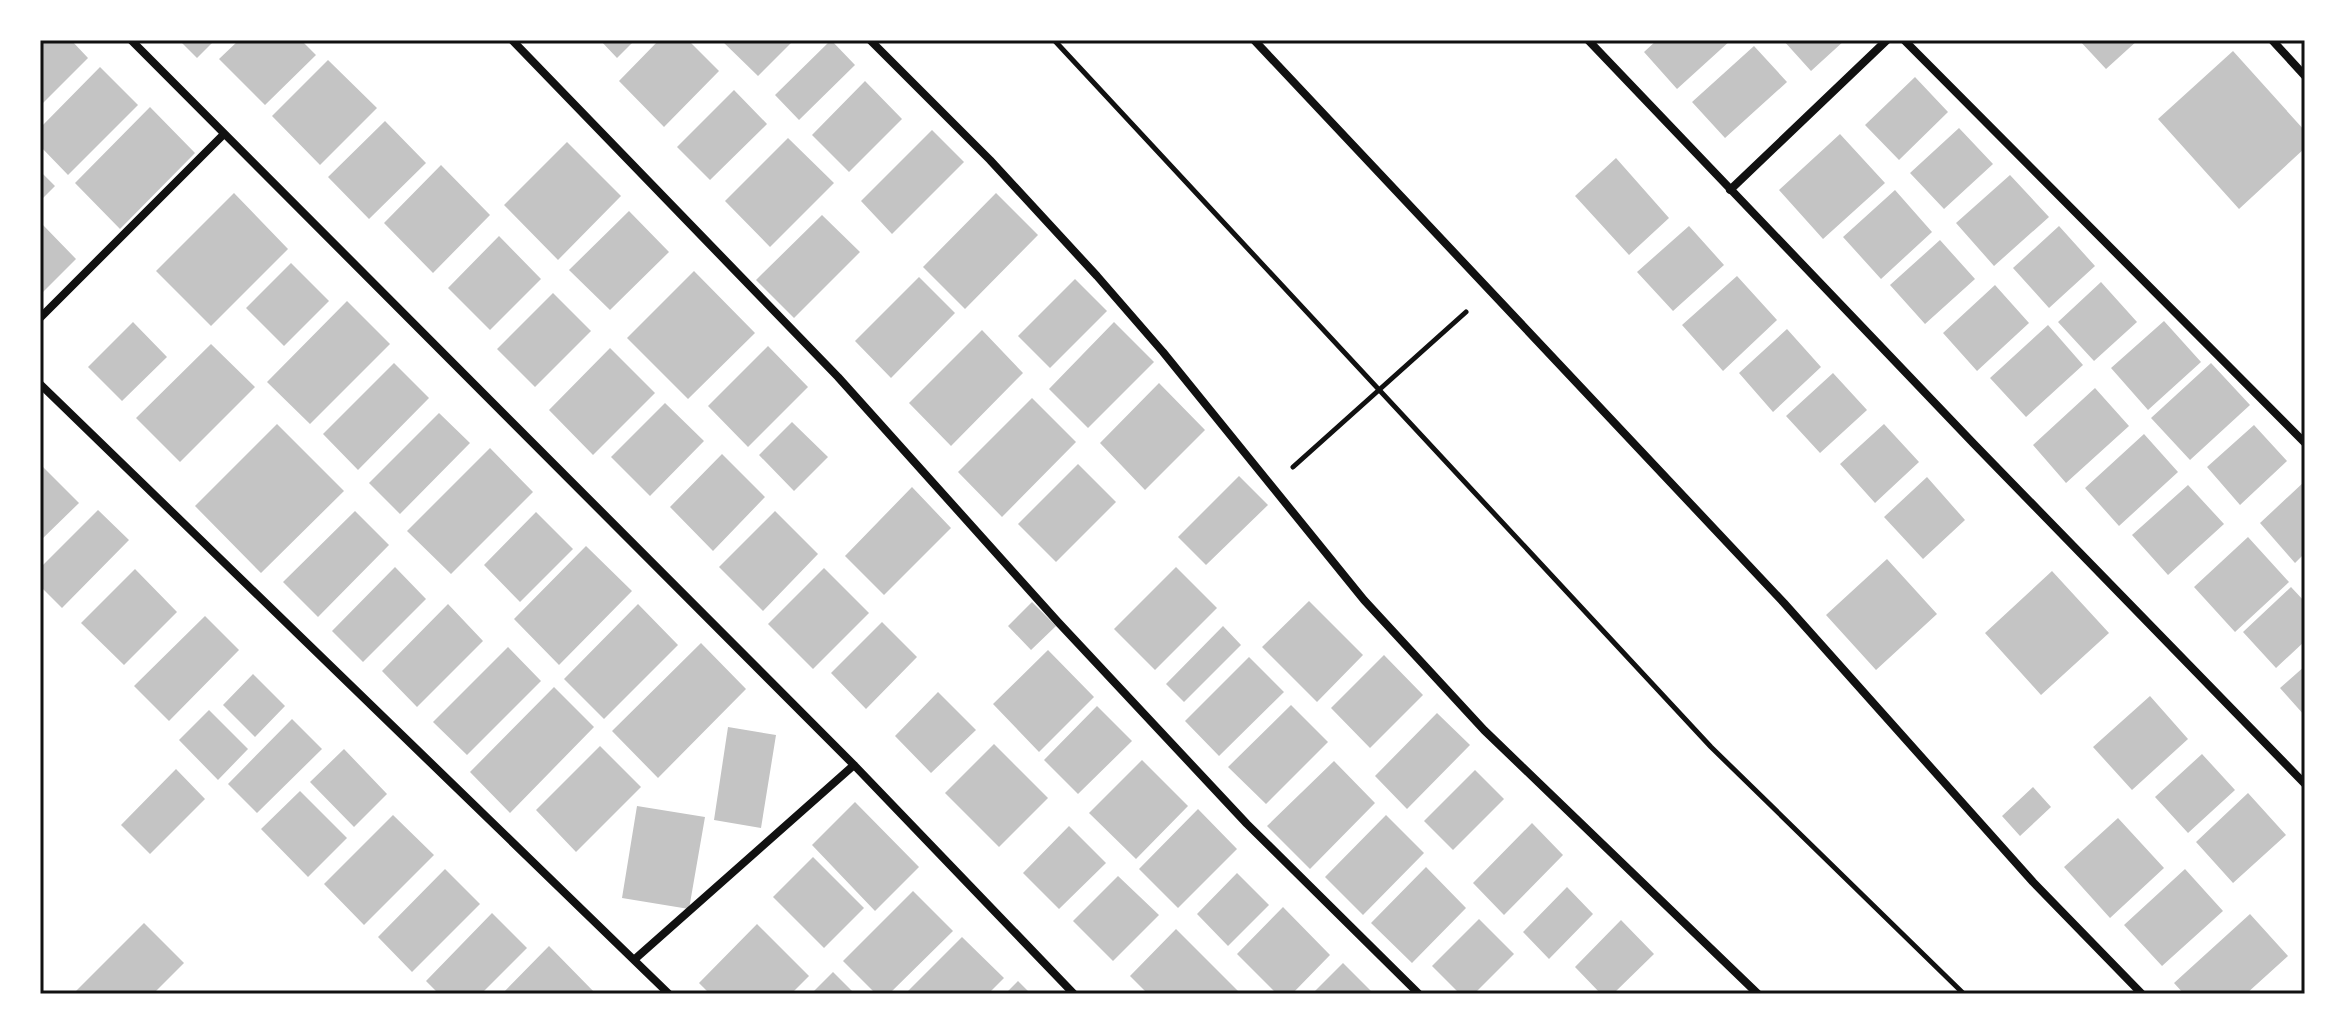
<svg xmlns="http://www.w3.org/2000/svg" width="2345" height="1034" viewBox="0 0 2345 1034" font-family="'Work Sans',sans-serif">
  <style>
    .building { fill: #c4c4c4 }
    .lines { fill: none; stroke-linecap: round; stroke-linejoin: round }
    .path { stroke: #111; stroke-width: 5 }
    .minor { stroke: #111; stroke-width: 8 }
    .neatline { fill: none; stroke: #111; stroke-width: 3 }
  </style>
  <rect width="100%" height="100%" fill="#fff"/>
  <path class="building" d="M40,40h31l17,18 -48,48z
    M179,40h36l-18,18z
    M239,40h62l15,15 -51,50 -46,-46z
    M600,40h35l-18,18z
    M659,40h29l31,31 -55,56 -45,-46z
    M721,40h73l-36,36z
    M831,40l24,25 -56,55 -24,-25z
    M1657,40h74l-54,49 -33,-37z
    M1783,40h62l-34,31z
    M2079,40h59l-32,29z
    M1754,46l33,36 -62,56 -33,-36z
    M2233,51l72,80v17l-66,61 -81,-90z
    M328,60l49,48 -57,57 -48,-49z
    M100,67l38,38 -70,70 -28,-29v-18z
    M1915,77l33,35 -49,48 -34,-35z
    M865,81l37,38 -53,53 -37,-37z
    M734,90l33,34 -57,56 -33,-33z
    M150,107l45,46 -75,76 -45,-46z
    M385,121l41,42 -57,56 -41,-42z
    M1959,128l34,36 -49,45 -34,-36z
    M932,130l32,32 -72,72 -31,-33z
    M1840,134l45,49 -62,56 -44,-49z
    M788,138l46,45 -64,64 -45,-46z
    M567,142l54,54 -63,64 -54,-55z
    M1616,158l53,60 -40,37 -54,-59z
    M441,165l49,50 -57,58 -49,-50z
    M40,171l15,15 -15,15z
    M2010,175l39,42 -55,49 -38,-43z
    M1895,190l37,42 -51,47 -38,-42z
    M234,193l54,56 -77,77 -55,-55z
    M996,193l42,42 -73,74 -42,-42z
    M629,211l40,41 -59,58 -41,-40z
    M822,215l38,37 -66,66 -38,-38z
    M43,225l33,34 -36,36v-66z
    M1689,226l35,39 -51,46 -36,-39z
    M2059,226l36,40 -46,42 -36,-40z
    M499,236l42,43 -51,51 -42,-42z
    M1940,240l35,39 -50,45 -35,-39z
    M291,263l38,38 -45,45 -38,-38z
    M694,271l61,62 -67,66 -61,-61z
    M1737,276l40,44 -54,51 -41,-46z
    M919,277l36,36 -64,65 -36,-37z
    M1075,279l32,32 -57,57 -32,-32z
    M2101,282l36,40 -43,39 -36,-39z
    M1995,285l34,38 -52,48 -34,-38z
    M553,293l38,38 -56,56 -38,-38z
    M347,301l43,43 -80,80 -43,-42z
    M2164,321l37,41 -53,48 -37,-42z
    M133,322l34,35 -45,44 -34,-34z
    M1114,322l40,40 -66,66 -39,-39z
    M2048,325l35,40 -57,52 -36,-39z
    M1787,329l34,38 -48,45 -34,-39z
    M982,330l41,43 -72,73 -42,-43z
    M211,344l44,43 -75,75 -44,-44z
    M768,346l40,41 -60,60 -40,-41z
    M610,348l45,45 -62,62 -44,-45z
    M394,363l35,35 -71,72 -35,-36z
    M2211,363l39,42 -60,55 -39,-42z
    M1833,373l34,37 -47,43 -34,-37z
    M1159,383l46,47 -60,60 -45,-47z
    M2095,388l34,38 -63,57 -33,-38z
    M1032,398l44,44 -74,75 -44,-45z
    M665,403l39,38 -54,55 -39,-39z
    M439,413l31,30 -70,71 -31,-31z
    M792,422l36,35 -34,34 -35,-36z
    M277,424l67,67 -83,82 -66,-67z
    M1884,424l35,38 -44,41 -35,-39z
    M2254,425l33,36 -47,44 -33,-38z
    M2144,434l34,38 -59,54 -34,-38z
    M490,448l43,44 -82,82 -44,-43z
    M722,454l43,43 -52,54 -43,-44z
    M40,464l39,39 -39,38z
    M1078,464l38,38 -60,60 -38,-38z
    M1239,476l29,29 -62,60 -28,-28z
    M1927,477l38,43 -42,39 -39,-42z
    M2305,481v72l-10,10 -35,-40z
    M2188,485l36,39 -56,51 -36,-40z
    M912,487l39,41 -67,67 -39,-39z
    M98,510l31,30 -67,68 -22,-22v-18z
    M355,511l34,34 -71,72 -35,-35z
    M775,511l43,43 -55,57 -44,-44z
    M536,512l37,37 -53,53 -36,-37z
    M2248,537l41,45 -54,50 -41,-45z
    M586,546l46,45 -73,74 -45,-46z
    M1887,559l50,55 -61,56 -50,-55z
    M395,567l31,32 -63,63 -31,-31z
    M1176,567l41,41 -62,62 -41,-41z
    M824,568l45,45 -56,56 -45,-45z
    M135,569l42,43 -53,53 -43,-42z
    M2052,571l57,62 -68,62 -56,-62z
    M2291,587l14,15v39l-29,27 -33,-36z
    M1309,601l54,54 -46,47 -55,-55z
    M1032,602l24,24 -25,24 -23,-24z
    M448,604l35,37 -66,66 -35,-36z
    M638,604l40,41 -74,74 -40,-40z
    M205,616l34,34 -70,71 -35,-35z
    M882,622l35,35 -51,52 -35,-36z
    M1223,626l18,19 -57,57 -18,-18z
    M701,643l45,46 -88,89 -46,-47z
    M508,647l33,34 -74,74 -34,-33z
    M1048,650l46,47 -55,55 -46,-48z
    M1384,655l39,40 -53,53 -39,-40z
    M1249,657l35,35 -65,64 -34,-35z
    M2305,666v50l-25,-28z
    M253,674l32,32 -30,31 -32,-32z
    M554,687l40,40 -84,86 -40,-41z
    M938,692l38,38 -45,43 -36,-37z
    M2150,696l38,43 -56,51 -39,-43z
    M1291,705l37,37 -62,62 -38,-37z
    M1097,706l35,35 -54,53 -34,-34z
    M209,710l39,39 -30,31 -39,-40z
    M1437,713l33,32 -63,64 -32,-33z
    M292,719l30,30 -65,64 -29,-29z
    M728,727l48,8 -15,93 -47,-8z
    M994,744l54,54 -49,49 -54,-54z
    M600,746l41,41 -65,65 -40,-42z
    M344,749l43,45 -33,33 -44,-45z
    M2202,754l33,36 -47,43 -33,-36z
    M1142,760l46,46 -52,53 -47,-46z
    M1334,761l41,42 -65,66 -43,-43z
    M176,769l29,30 -55,55 -29,-29z
    M1475,770l29,29 -51,51 -29,-29z
    M2033,787l18,20 -31,29 -18,-20z
    M300,791l47,47 -39,39 -47,-48z
    M2248,793l38,42 -53,48 -37,-41z
    M855,802l64,65 -44,44 -63,-66z
    M637,806l68,11 -16,92 -67,-11z
    M1198,809l39,40 -59,59 -39,-39z
    M393,815l41,40 -70,70 -40,-41z
    M1386,815l38,38 -61,62 -38,-38z
    M2118,818l46,50 -54,50 -46,-51z
    M1532,823l31,32 -59,60 -31,-32z
    M1069,826l37,37 -47,46 -36,-36z
    M813,857l51,51 -40,40 -51,-51z
    M1426,867l40,41 -54,55 -41,-40z
    M445,869l35,35 -68,68 -34,-35z
    M2185,869l38,42 -61,55 -38,-41z
    M1237,873l32,32 -41,41 -31,-32z
    M1118,876l41,39 -46,46 -40,-40z
    M1567,887l26,27 -44,45 -26,-27z
    M913,891l40,40 -64,63h-13l-33,-33z
    M1283,907l47,48 -38,39h-15l-40,-40z
    M492,913l35,35 -46,46h-42l-13,-13z
    M2250,914l38,42 -42,38h-62l-10,-11z
    M1479,919l35,35 -40,40h-14l-28,-28z
    M1621,920l33,34 -41,40h-12l-26,-27z
    M144,923l40,40 -31,31h-80z
    M757,924l52,52 -18,18h-81l-11,-11z
    M1176,929l65,65h-93l-18,-18z
    M962,937l42,41 -16,16h-83z
    M549,946l47,48h-94z
    M1343,963l31,31h-62z
    M833,972l22,22h-44z
    M1018,981l13,13h-26z"/>
  <g class="lines">
    <path class="path" d="M1054,40l657,707 253,247
      M1293,467l173,-155"/>
    <path class="minor" d="M131,40l723,725 220,229
      M512,40l326,337 220,245 189,202 172,170
      M870,40l120,120 107,116 66,76 201,248 120,130 274,264
      M1254,40l530,563 249,279 109,112
      M1588,40l386,404 331,340
      M1904,40l401,403
      M2272,40l33,36
      M1730,190l157,-150
      M40,318l184,-184
      M40,384l629,610
      M635,959l219,-194"/>
  </g>
  <rect width="2345" height="1034" fill="none" stroke="#ffffff" stroke-width="84"/>
  <rect x="42" y="42" width="2261" height="950" class="neatline"/>
</svg>
